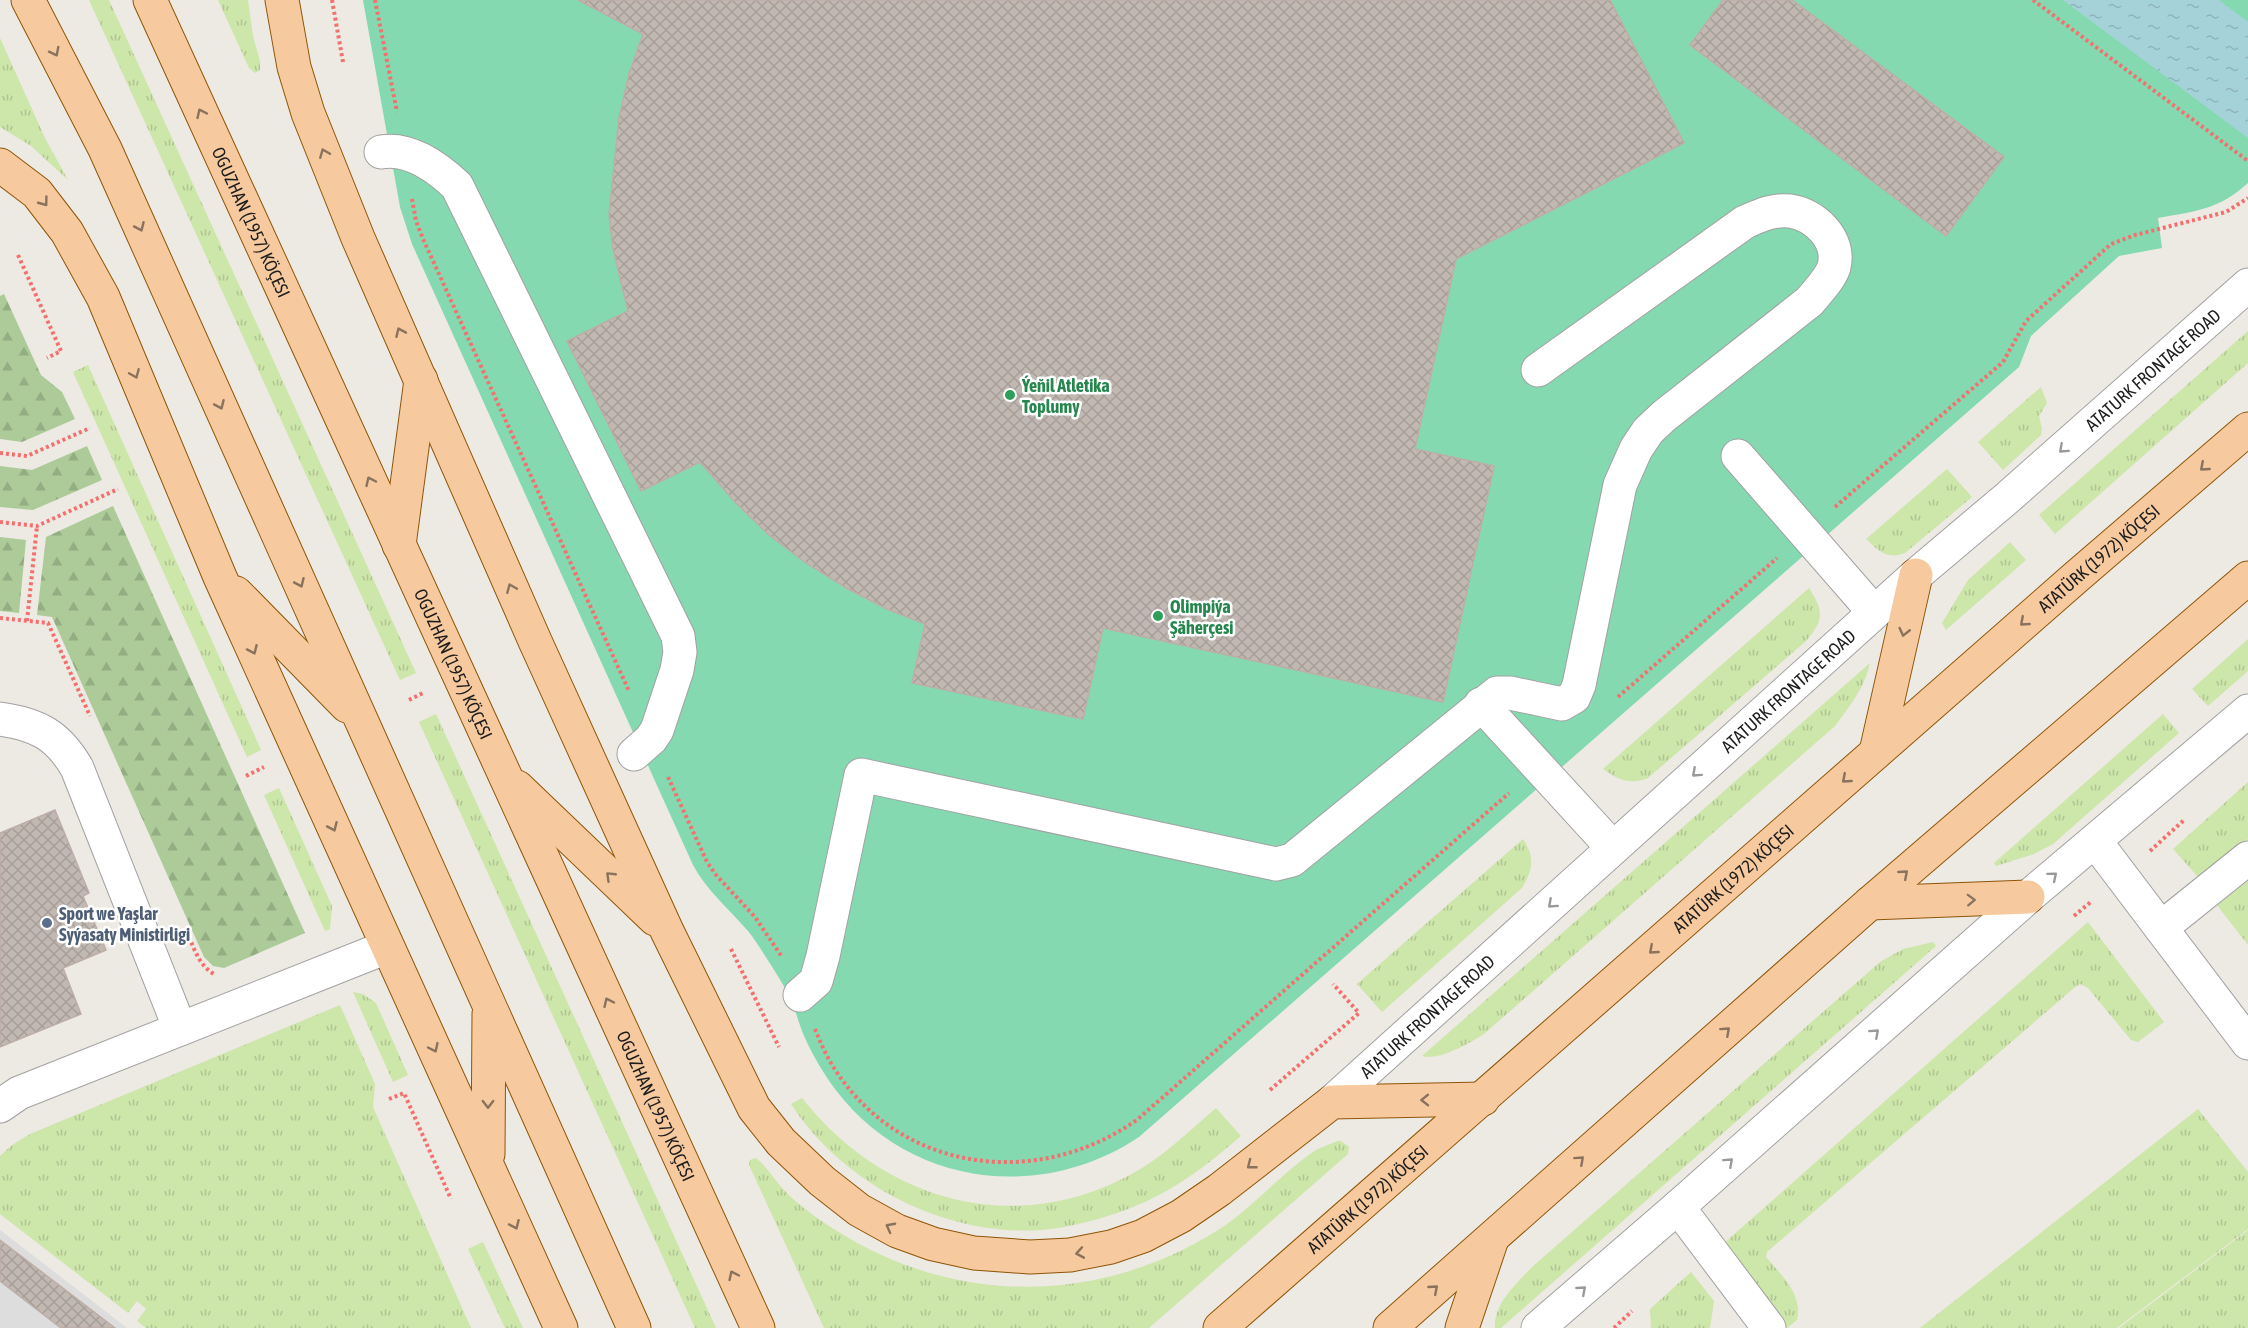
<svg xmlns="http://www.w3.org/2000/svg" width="2248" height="1328" viewBox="0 0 2248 1328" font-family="'Asap Condensed',sans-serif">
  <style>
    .grass { fill: url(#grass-tufts) }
    .forest { fill: url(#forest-firs) }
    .pitch { fill: #84d9b1 }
    .parking { fill: #ddd }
    .water { fill: url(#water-ripples) }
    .building { fill: url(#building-cross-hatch); stroke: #beaea6; stroke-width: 1.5 }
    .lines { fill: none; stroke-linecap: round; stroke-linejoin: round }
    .minor-casing { stroke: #a1a1a1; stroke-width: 35 }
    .major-casing { stroke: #8e5507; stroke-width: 35 }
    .path { stroke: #f3706e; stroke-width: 4; stroke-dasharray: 3 3; stroke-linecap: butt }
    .minor { stroke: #fff; stroke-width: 33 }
    .major { stroke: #f7c99e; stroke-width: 33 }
    .oneway { stroke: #8a735e }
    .oneway2 { stroke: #999 }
    .leisure-dot { fill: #2e9e5b; stroke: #fff; stroke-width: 2 }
    .service-dot { fill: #5c6f8a; stroke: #fff; stroke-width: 2 }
    .labels { text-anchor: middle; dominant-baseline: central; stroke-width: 5; stroke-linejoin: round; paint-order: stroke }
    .street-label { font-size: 18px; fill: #1d1d1d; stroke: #fff }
    .leisure-label { font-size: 18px; font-weight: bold; fill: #27864d; stroke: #fff; text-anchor: start }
    .service-label { font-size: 18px; font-weight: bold; fill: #4e5e75; stroke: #fff; text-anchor: start }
  </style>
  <defs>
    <pattern id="grass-tufts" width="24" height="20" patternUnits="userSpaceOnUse" patternTransform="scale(1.5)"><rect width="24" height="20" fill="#cde6aa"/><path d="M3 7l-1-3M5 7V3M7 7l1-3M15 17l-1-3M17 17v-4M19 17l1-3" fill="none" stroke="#b0c592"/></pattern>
    <pattern id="forest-firs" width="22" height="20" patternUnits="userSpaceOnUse" patternTransform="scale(1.5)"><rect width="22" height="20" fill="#accb99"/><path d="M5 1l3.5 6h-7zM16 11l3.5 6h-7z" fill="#94ae83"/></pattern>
    <pattern id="water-ripples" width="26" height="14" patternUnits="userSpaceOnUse" patternTransform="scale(1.5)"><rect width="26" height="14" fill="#a5d2d9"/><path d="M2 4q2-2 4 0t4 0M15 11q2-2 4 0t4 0" fill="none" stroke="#8eb4ba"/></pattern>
    <pattern id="building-cross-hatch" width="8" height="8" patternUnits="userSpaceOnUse" patternTransform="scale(1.5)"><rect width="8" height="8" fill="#c2b8b2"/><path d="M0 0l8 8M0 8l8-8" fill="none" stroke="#a69e99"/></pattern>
  </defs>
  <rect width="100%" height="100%" fill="#ede9e3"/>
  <path class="grass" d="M89,0h20l307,673 -16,7z
    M218,0h30l5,36 7,25v9l-5,3 -6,-5z
    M0,38l45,100 23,42 -37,-34 -31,-19z
    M2248,331v32l-193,171 -16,-19z
    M88,365l173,385 -14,7 -174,-385z
    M2041,387l6,16 -8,13 3,13 -1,6 -38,35 -25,-28z
    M1947,469l25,28 -67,56c-18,7 -26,-2 -39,-14z
    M2010,542l16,18 -80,70 -4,-7 26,-43z
    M1809,588c15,23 15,32 -3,53l-158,137c-19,7 -29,2 -45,-9z
    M2248,639v32l-40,35 -16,-17z
    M1870,663c-5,24 -20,43 -35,63l-351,308c-14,9 -45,27 -62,22z
    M436,714l280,614h-21l-276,-606z
    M2163,714l16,19 -126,111 -19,10 -38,12 -2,-3z
    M2248,782v57l-50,38 -25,-28z
    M279,788l53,118 -2,23 -5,2 -61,-136z
    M1523,839c12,18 10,31 -1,49l-140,124 -25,-28z
    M2248,879v66l-32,-41z
    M2088,922l76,100 -26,20 -7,-2 -43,-52 -8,-4 -6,4 -307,264 -1,5c16,19 37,37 31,63l-10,8 -64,-84z
    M1933,942l3,4 -435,382h-6c-2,-24 22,-45 37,-61l348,-305 23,-13z
    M353,992l10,2 13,9 32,72 -15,7z
    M340,1005l35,79 -2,23 98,221h-325l-9,-7 9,-12 -9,-8 -9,12 -128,-99v-58l12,-11 18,-11z
    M802,1098c78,99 204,139 320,81 36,-17 65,-46 94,-71l25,28c-27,23 -54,45 -86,61 -31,16 -78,30 -113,33 -97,7 -199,-46 -251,-126z
    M2198,1109l50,63v57l-131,99h-197z
    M1337,1141h4l8,6 -1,7 -199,174h-325l-75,-163 1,-5 6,-2c11,9 18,21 27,31 15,16 35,30 54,42 119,75 262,74 381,-1 35,-22 61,-55 95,-78 7,-5 16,-7 24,-11z
    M2248,1230v98h-129z
    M483,1242l40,86h-18l-37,-79z
    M1691,1272l23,29 -4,27h-59l-1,-19z"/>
  <path class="forest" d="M4,294l37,81 21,17 13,27 -53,23 -22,-3v-143z
    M87,446l15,34 -69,30 -33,-3v-41l32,4z
    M113,506l192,427 -81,35 -11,-2 -9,-9 -152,-340 -15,-2 9,-78z
    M0,537l26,3 -7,73 -19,-2z"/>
  <path class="pitch" d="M363,0h1885v183c-30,27 -52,28 -90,35l4,30 -43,8 -88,80 -12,31 -880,770c-99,66 -231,49 -304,-48 -11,-15 -22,-33 -30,-51 -6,-13 -9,-28 -16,-42 -5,-11 -12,-21 -18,-31 -7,-11 -15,-24 -23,-34 -19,-22 -41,-40 -55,-66l-281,-621 -12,-37z"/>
  <path class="parking" d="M0,1230l127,98h-127z"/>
  <path class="water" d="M2063,0h156l29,22v116z"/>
  <path class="building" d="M578,0h1032l74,143 -228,116 -41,190 79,17 -51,236 -340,-74 -20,91 -171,-36 13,-59 -38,-15 -39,-20 -42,-26 -37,-28 -34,-33 -35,-40 -59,29 -74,-150 61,-30 -15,-62 -4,-34 10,-97 10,-44 14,-40z
    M1723,0h69l212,157 -58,79 -256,-191z
    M55,810l34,83 -6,3 23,54 -43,18 18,46 -81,33v-214z
    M0,1240l115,88h-54l-61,-47z"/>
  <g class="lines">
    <defs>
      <g id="minor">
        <path d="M381,152c29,-5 56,15 76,34l221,450 2,16 -3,18 -20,60 -6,9 -17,15"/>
        <path d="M1738,456l136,156"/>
        <path d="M1481,704l132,144"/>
        <path d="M0,719c37,5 58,16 77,49l103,261"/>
        <path d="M2095,841l153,202"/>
        <path d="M2161,928l87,-70"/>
        <path d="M800,995l16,-14 7,-25 38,-181 415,89 16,-4 205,-167h13l52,11 12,-7 5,-12 41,-200 16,-36 12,-18 16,-15 146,-115c8,-10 20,-22 24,-34 7,-28 -19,-52 -44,-56 -17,-2 -31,5 -45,11l-207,148"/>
        <path id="s1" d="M1332,1102l584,-527 90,-76 242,-214"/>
        <path d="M0,1106l19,-13 368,-146"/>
        <path d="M1678,1207l91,121"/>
        <path d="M1538,1328l140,-121 350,-310 220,-186"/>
      </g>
      <g id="major">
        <path d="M28,0l77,149 529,1179"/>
        <path id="s2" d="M150,0l608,1328"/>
        <path d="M282,0l12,67 14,46 50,125 177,403 132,290 87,177 27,34 41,39 37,29 38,21 36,13 41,9 56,4 40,-2 41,-8 32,-11 38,-20 38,-26 113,-88 151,-3"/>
        <path d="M0,165l37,28 30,39 36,65 117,280 341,751"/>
        <path d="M399,545l22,-165"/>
        <path d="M236,593l111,113"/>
        <path d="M1876,752l40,-177"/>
        <path d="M517,787l138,132"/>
        <path d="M1870,903l158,-6"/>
        <path d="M488,1154l1,-140"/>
        <path id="s3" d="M1220,1328l855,-750 173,-149"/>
        <path d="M1390,1328l480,-425 378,-325"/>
        <path d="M1462,1328l30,-89"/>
      </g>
    </defs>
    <use href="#minor" class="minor-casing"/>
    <use href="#major" class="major-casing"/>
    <path class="path" d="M332,0l11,62
      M375,0l22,112
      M2033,0l215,161
      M412,199l4,22 7,18 206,452
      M18,255l43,96 -14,7
      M0,453l27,3 63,-28
      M1835,507l168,-145 23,-41 85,-77 24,-9 91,-23 22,-14
      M0,522l37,4 81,-37
      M0,618l48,5 42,93
      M27,621l10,-95
      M1618,697l159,-139
      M409,700l16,-8
      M246,776l18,-9
      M668,777l39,85 9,13 39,42 27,40
      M2150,851l34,-31
      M2074,916l18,-15
      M189,937c6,14 11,29 25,37
      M731,949l48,98
      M815,1029c6,15 13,31 23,45 69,101 204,114 300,45l371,-326
      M1270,1090l89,-77 -26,-29
      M389,1099l15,-6 47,106
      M1614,1328l18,-17"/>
    <use href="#minor" class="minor"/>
    <use href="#major" class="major"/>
  </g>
  <defs><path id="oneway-chevron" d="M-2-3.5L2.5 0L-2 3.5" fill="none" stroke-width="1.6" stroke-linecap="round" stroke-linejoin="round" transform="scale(1.5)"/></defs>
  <g class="oneway">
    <use href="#oneway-chevron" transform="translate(55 52) rotate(63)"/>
    <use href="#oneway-chevron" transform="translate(201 113) rotate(-115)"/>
    <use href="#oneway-chevron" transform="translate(324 153) rotate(-112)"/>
    <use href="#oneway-chevron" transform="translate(44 202) rotate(53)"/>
    <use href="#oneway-chevron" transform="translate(140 227) rotate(66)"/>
    <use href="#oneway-chevron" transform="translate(400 332) rotate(-114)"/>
    <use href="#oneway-chevron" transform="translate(135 374) rotate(67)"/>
    <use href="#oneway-chevron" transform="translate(220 405) rotate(66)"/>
    <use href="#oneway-chevron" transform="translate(2204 467) rotate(139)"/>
    <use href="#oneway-chevron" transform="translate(370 481) rotate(-115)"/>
    <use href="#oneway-chevron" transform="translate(300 583) rotate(66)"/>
    <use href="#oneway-chevron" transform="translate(511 588) rotate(-113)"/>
    <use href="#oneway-chevron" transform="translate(2024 622) rotate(139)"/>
    <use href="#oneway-chevron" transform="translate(1904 632) rotate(103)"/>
    <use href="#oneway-chevron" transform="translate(253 650) rotate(66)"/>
    <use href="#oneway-chevron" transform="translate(1846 779) rotate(139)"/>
    <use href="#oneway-chevron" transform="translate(333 827) rotate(66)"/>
    <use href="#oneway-chevron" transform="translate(1904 874) rotate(-41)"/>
    <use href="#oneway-chevron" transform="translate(610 876) rotate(-136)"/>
    <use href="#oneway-chevron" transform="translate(1971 900) rotate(-2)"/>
    <use href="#oneway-chevron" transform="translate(1653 950) rotate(139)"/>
    <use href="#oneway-chevron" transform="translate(608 1002) rotate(-115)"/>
    <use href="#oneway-chevron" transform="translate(1726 1031) rotate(-42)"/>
    <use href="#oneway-chevron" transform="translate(434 1048) rotate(65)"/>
    <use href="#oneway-chevron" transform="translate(1425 1100) rotate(179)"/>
    <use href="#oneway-chevron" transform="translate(488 1104) rotate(90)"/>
    <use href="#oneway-chevron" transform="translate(1580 1160) rotate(-42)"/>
    <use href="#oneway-chevron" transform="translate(1251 1165) rotate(142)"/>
    <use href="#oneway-chevron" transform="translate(515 1225) rotate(66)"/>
    <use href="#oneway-chevron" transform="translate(890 1227) rotate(-152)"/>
    <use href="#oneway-chevron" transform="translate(1080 1253) rotate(170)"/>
    <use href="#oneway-chevron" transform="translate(733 1275) rotate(-115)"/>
    <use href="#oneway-chevron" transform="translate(1434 1289) rotate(-41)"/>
  </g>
  <g class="oneway2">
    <use href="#oneway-chevron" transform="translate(2063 449) rotate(138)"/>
    <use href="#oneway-chevron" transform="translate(1696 773) rotate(138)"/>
    <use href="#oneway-chevron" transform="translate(2053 876) rotate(-40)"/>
    <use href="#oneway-chevron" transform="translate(1552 904) rotate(138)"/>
    <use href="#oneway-chevron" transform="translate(1875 1033) rotate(-42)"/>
    <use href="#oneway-chevron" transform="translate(1729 1162) rotate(-42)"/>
    <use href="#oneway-chevron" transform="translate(1582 1290) rotate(-41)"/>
  </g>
  <g class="leisure-dot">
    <circle cx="1010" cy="395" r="6"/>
    <circle cx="1158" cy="616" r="6"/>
  </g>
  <circle class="service-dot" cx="47" cy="923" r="6"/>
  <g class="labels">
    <g class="street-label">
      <text stroke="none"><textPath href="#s2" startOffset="244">OGUZHAN (1957) KÖÇESI</textPath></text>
      <text stroke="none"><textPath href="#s1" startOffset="1100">ATATURK FRONTAGE ROAD</textPath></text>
      <text stroke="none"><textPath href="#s3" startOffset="1168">ATATÜRK (1972) KÖÇESI</textPath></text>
      <text stroke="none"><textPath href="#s2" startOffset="730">OGUZHAN (1957) KÖÇESI</textPath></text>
      <text stroke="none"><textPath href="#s1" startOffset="614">ATATURK FRONTAGE ROAD</textPath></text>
      <text stroke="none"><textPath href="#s3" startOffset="682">ATATÜRK (1972) KÖÇESI</textPath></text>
      <text stroke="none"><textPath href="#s1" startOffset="128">ATATURK FRONTAGE ROAD</textPath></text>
      <text stroke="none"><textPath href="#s2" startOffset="1216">OGUZHAN (1957) KÖÇESI</textPath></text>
      <text stroke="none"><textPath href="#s3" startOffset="196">ATATÜRK (1972) KÖÇESI</textPath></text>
    </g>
    <g class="leisure-label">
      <text x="1022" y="385">Ýeňil Atletika<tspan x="1022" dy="21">Toplumy</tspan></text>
      <text x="1170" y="606">Olimpiýa<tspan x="1170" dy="21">Şäherçesi</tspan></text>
    </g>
    <g class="service-label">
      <text x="59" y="913">Sport we Yaşlar<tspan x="59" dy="21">Syýasaty Ministirligi</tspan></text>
    </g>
  </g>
</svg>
